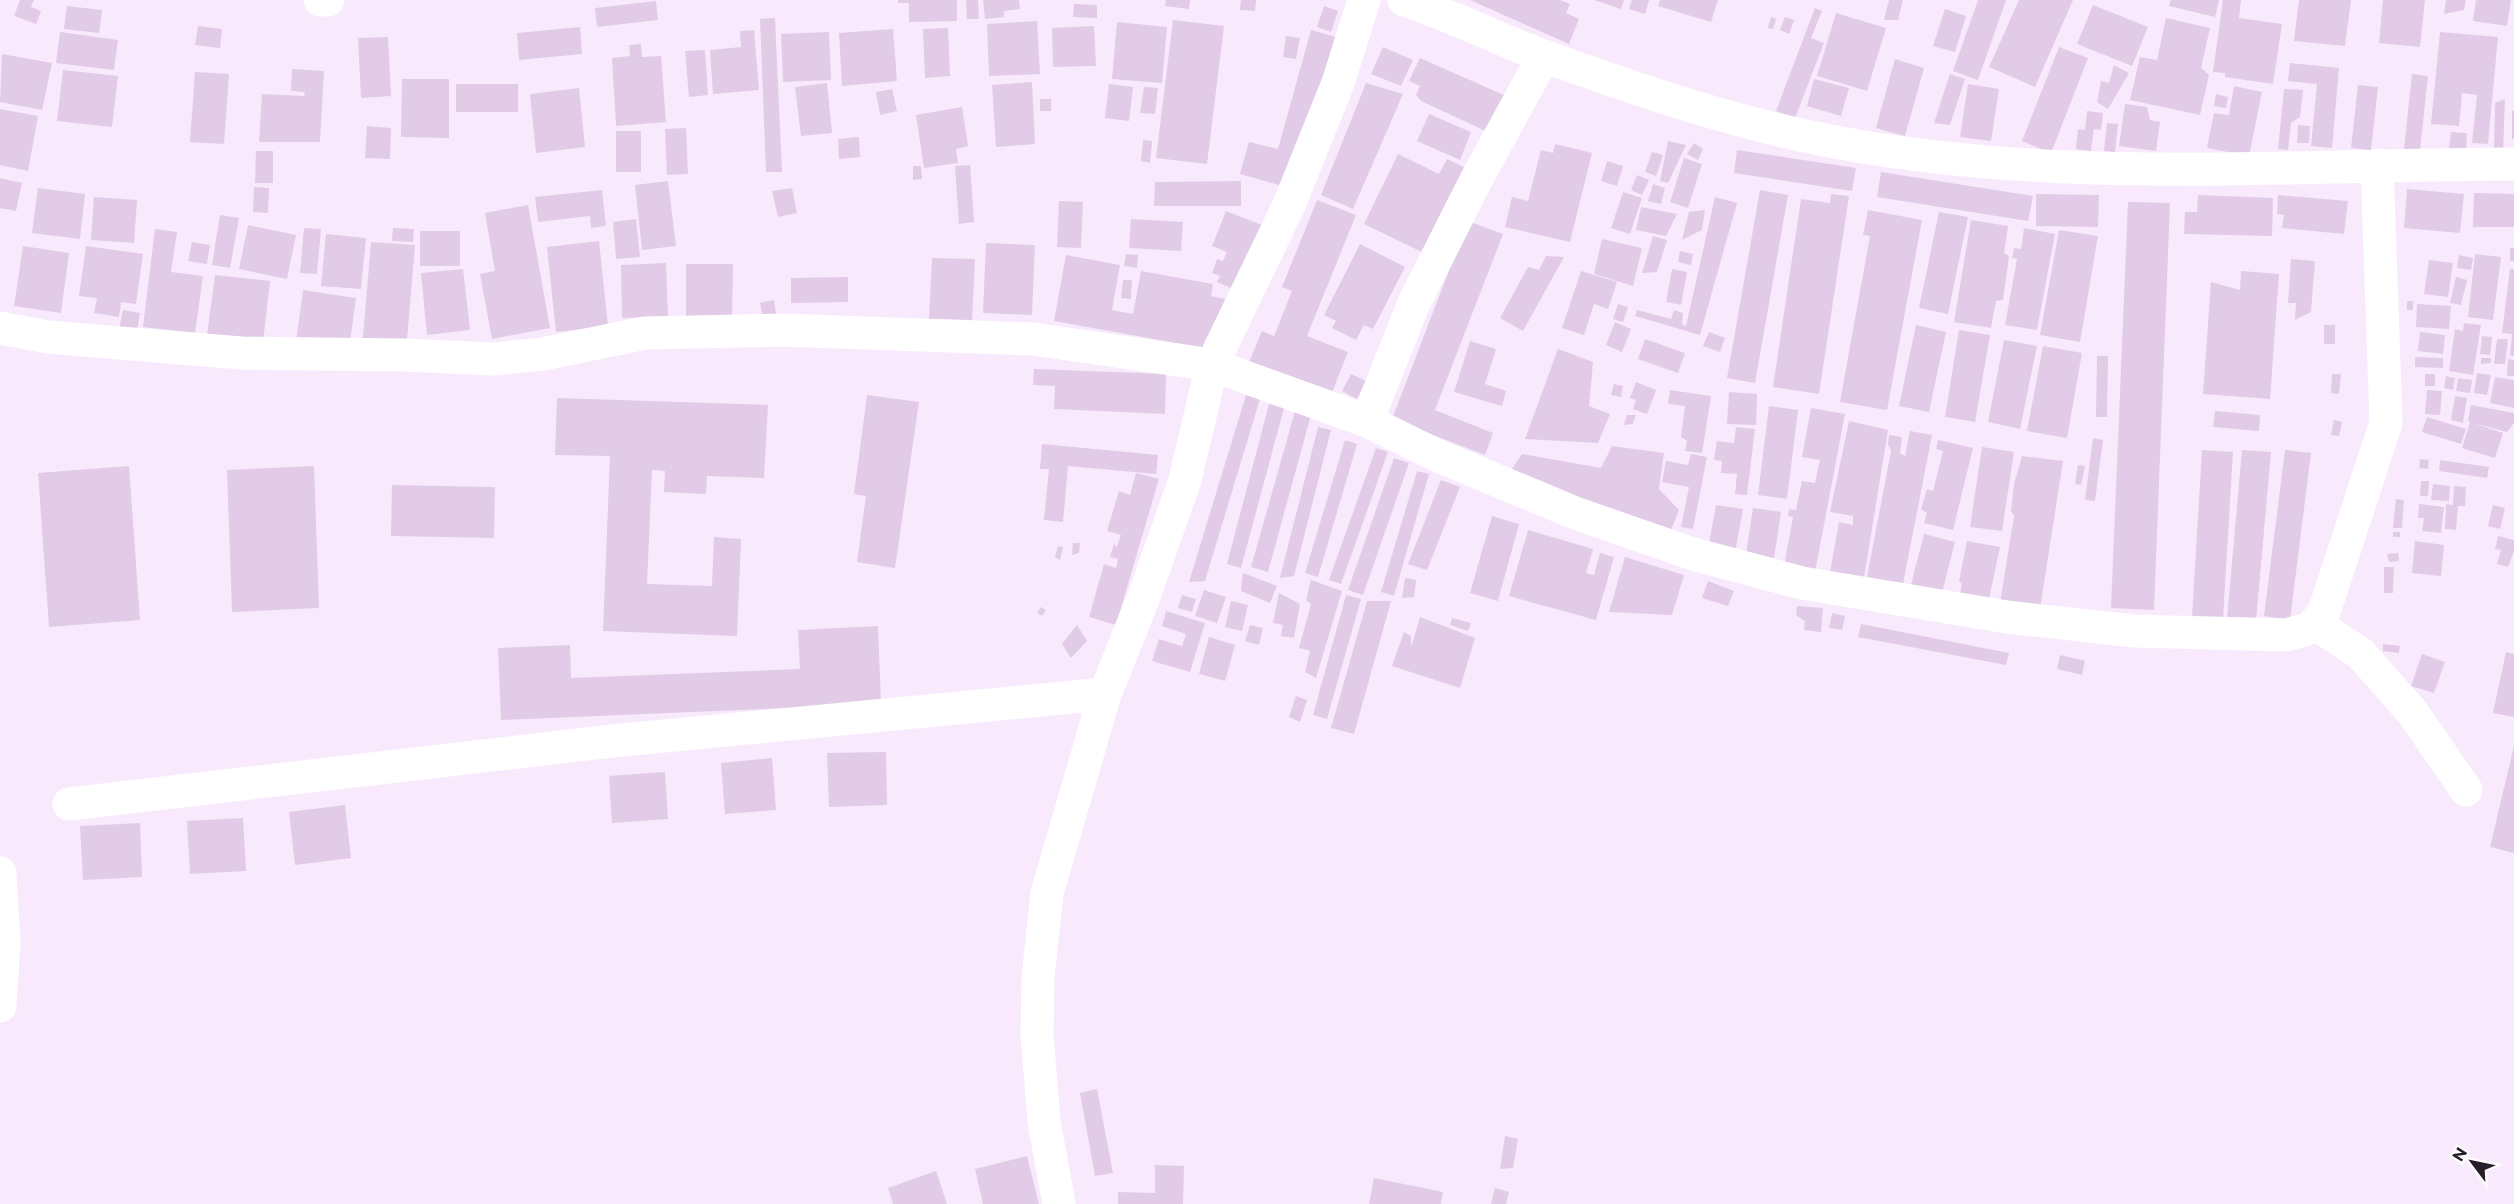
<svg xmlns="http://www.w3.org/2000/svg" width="2514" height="1204" viewBox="0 0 2514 1204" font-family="Montserrat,sans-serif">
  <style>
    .building { fill: #e1cbe7 }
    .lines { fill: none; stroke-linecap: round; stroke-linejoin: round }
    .minor { stroke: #fff; stroke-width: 33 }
  </style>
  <rect width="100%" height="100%" fill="#f8eafc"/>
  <path class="building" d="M20,0h14l-3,7 10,4 -5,13 -22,-8z
    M898,0h59v21l-48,1v-19h-11z
    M966,0h12l1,19h-12z
    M983,0h36l1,9 -16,2v6l-19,2z
    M1166,0h24l-1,9 -24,-3z
    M1241,0h15l-1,11 -15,-1z
    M1470,0h90l10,4 -4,9 13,6 -10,25z
    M1594,0h30l-3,9z
    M1632,0h17l-4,14 -16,-5z
    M1660,0h58l-7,22 -53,-16z
    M1889,0h14l-5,20h-14z
    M1978,0h28l-28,80 -25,-9z
    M2019,0h54l-38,87 -46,-20z
    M2171,0h48l-4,17 -46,-11z
    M2223,0h18l-2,18 43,6 -9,60 -48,-7v-4l-12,-1z
    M2299,0h52l-6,46 -51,-5z
    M2383,0h42l-5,47 -41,-4z
    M2446,0h20l-2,10 -20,4z
    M2476,0h35l-4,26 -34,-5z
    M656,1l2,19 -61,7 -2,-19z
    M1074,4l23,1v13l-24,-1z
    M2093,5l55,22 -16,39 -55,-22z
    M67,6l35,4 -3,23 -35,-4z
    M1324,6l14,5 -7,21 -14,-5z
    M1815,8l7,3 -11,27 13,5 -29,75 -19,-7z
    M1945,9l21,7 -11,36 -22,-6z
    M1836,13l50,15 -19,63 -50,-15z
    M1771,17l5,2 -3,10 -5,-1z
    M1785,17l9,3 -5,14 -9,-4z
    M775,18l7,154h-16l-6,-153z
    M2166,18l44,10 -9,40 8,7 -9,40 -70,-15 10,-43 17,3z
    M1173,20l51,6 -17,138 -51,-6z
    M1037,21l3,53 -51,2 -2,-52z
    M1117,22l50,5 -5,56 -50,-4z
    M198,26l24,3 -2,19 -25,-3z
    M1094,26l2,40 -43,1 -1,-39z
    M580,27l2,27 -63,6 -2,-27z
    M948,28l2,48 -25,2 -2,-49z
    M893,29l4,52 -55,5 -3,-53z
    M754,30l5,60 -46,4 -3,-44 31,-3 -1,-16z
    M1311,30l25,7 -43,152 -53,-15 9,-32 29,7z
    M60,32l58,8 -4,30 -58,-7z
    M829,32l2,48 -48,2 -2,-48z
    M2440,32l58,5 -10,107 -16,-1 5,-48 -15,-2 -3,33 -28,-2z
    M1286,36l14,2 -4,21 -13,-2z
    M388,37l3,59 -30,2 -3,-60z
    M641,44l1,13 19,-1 5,66 -50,4 -4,-68 18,-2 -1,-11z
    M1383,47l30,13 -12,26 -30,-12z
    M2059,47l29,11 -37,95 -29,-12z
    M705,50l3,45 -19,2 -4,-46z
    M2,54l50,9 -10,47 -42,-8z
    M1420,58l86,38 -16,37 -69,-32 -5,-6 4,-9 -11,-5z
    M1895,59l29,9 -19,68 -29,-8z
    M2290,63l49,5 -7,80 -21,-2 6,-62 -29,-3z
    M2114,65l15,8 -21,36 -11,-7 4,-21 8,2z
    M292,69l32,2 -4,71h-61l3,-48 42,2 1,-4 -14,-1z
    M63,70l55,6 -6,51 -55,-6z
    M195,72l34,2 -5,70 -34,-2z
    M1950,74l15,5 -15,46 -16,-2z
    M2412,74l16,2 -8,74 -16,-1z
    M402,79h47v59l-48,-1z
    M1814,79l35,9 -8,28 -34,-10z
    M1032,82l3,62 -39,3 -4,-62z
    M827,83l5,50 -31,3 -6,-49z
    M1366,83l37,11 -50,115 -32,-14z
    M456,84h62v28h-62z
    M1109,84l24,3 -4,34 -24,-3z
    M1968,84l31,5 -8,52 -31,-4z
    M2358,85l20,2 -7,63 -20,-2z
    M2234,86l28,6 -13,64 -42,-8 7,-35 15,2z
    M1144,87l14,1 -3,26 -15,-1z
    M579,88l6,59 -49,6 -6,-59z
    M892,89l5,22 -17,4 -4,-23z
    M2284,89l19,1 -3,27 -9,6 -3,27 -10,-1z
    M2216,94l12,3 -2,11 -12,-2z
    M1040,99h11v12h-11z
    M2505,99l-2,53h-9l1,-49z
    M2125,104l22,3 3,13 10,2 -4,29 -37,-5z
    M962,107l6,39 -12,3 2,14 -34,5 -8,-53z
    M0,109l38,7 -10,55 -28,-6z
    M2087,111l16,2 -2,17 -7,-1 -3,22 -15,-2 2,-20 7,1z
    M2512,111h2v28h-2z
    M1429,114l42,18 -11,28 -43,-19z
    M2107,123l11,1 -3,28 -11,-1z
    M2298,125l12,1 -1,17h-12z
    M367,126l24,2 -1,31 -25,-1z
    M686,128l2,46 -21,1 -2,-46z
    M616,131h25v41h-25z
    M2451,132l16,1 -1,18 -17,-2z
    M859,137l1,20 -21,2 -1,-20z
    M1143,140l9,1 -2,22 -9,-2z
    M1668,141l18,4 -18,38 -8,-2z
    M1694,143l9,6 -5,11 -11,-6z
    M1555,144l37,9 -22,89 -65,-15 7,-30 16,4 13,-51 12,3z
    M1737,150l119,18 -4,23 -118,-18z
    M256,151h17v32h-18z
    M1652,152l11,3 -7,21 -11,-4z
    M1398,154l41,20 8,-15 21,10 -42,85 -62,-30z
    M1684,158l18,6 -14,44 -18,-6z
    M1607,161l16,5 -6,20 -16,-5z
    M970,165l4,57 -15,2 -4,-58z
    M913,166h8l1,13 -9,1z
    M1881,172l152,24 -5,25 -151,-24z
    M1637,175l12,5 -7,15 -11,-5z
    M0,178l22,5 -6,28 -16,-3z
    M668,181l8,65 -34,4 -7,-65z
    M1241,181v25h-87l1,-24z
    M1653,184l12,4 -4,16 -13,-3z
    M254,187l15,1 -1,25 -15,-1z
    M38,188l47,6 -5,45 -48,-6z
    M792,188l5,25 -19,4 -6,-26z
    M2407,189l57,5 -4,39 -56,-5z
    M602,190l4,36 -15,2 -1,-12 -52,6 -3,-25z
    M1760,190l28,5 -33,188 -28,-5z
    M1623,192l19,6 -12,36 -19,-6z
    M2474,193l40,1v33h-41z
    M1831,194l18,2 -30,198 -46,-7 28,-188 29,4z
    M2036,194l63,1 -1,32 -62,-1z
    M2198,195l75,3 -1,38 -88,-2 1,-22h12z
    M2278,195l70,6 -4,33 -62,-6 2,-13 -7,-1z
    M94,197l43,3 -3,43 -43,-3z
    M1715,197l22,6 -37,132 -65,-19 2,-6 34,9 3,-9 9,3 -1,11 4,2z
    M1317,200l39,15 -49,121 41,16 -17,43 -82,-33 13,-31 12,5 18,-45 -10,-4z
    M1059,201l24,1 -2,46 -24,-1z
    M2128,202l42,1 -16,407 -43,-2z
    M528,205l22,123 -58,11 -12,-65 15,-3 -10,-58z
    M1641,207l36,7 -11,22 -30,-6z
    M1705,210l-3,20 -20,10 7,-28z
    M1868,210l54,10 -35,190 -47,-8 30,-166 -7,-1z
    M1226,211l36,14 -27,65 -18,-8 3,-6 -8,-3 5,-14 6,2 4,-9 -15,-6z
    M1939,212l29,5 -20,97 -29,-6z
    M220,215l19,3 -9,50 -18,-3z
    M636,219l4,38 -24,2 -3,-37z
    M1131,219l52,3 -2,29 -52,-3z
    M1971,220l37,6 -4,27 5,3 -6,44 -7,1 -5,27 -37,-6z
    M1468,221l35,13 -68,176 58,23 -8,22 -93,-36z
    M248,225l48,10 -9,44 -48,-10z
    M304,228l17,1 -4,45 -17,-1z
    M393,228l21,1 -1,13 -21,-1z
    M2024,228l31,6 -18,96 -32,-5 12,-66 -5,-1 2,-10 7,1z
    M155,229l22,3 -6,40 32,4 -8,57 -52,-6z
    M2059,230l39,6 -18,106 -40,-7z
    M420,231h40v35h-40z
    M326,234l40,4 -5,51 -40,-3z
    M1653,236l14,4 -10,32 -15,1z
    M1602,239l40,9 -9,38 -39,-12z
    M599,241l9,85 -52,6 -9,-85z
    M192,242l18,3 -3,19 -19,-3z
    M371,242l44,3 -9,107 -44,-3z
    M986,243l49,2 -3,70 -49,-2z
    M1360,244l45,23 -32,62 -9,-4 -8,15 -24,-12 4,-7 -12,-6z
    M23,246l46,7 -8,60 -47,-7z
    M86,246l57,8 -7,50 -15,-2 -2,15 -25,-4 3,-15 -18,-2z
    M2510,248h4v13h-4z
    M1680,251l13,3 -2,11 -13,-3z
    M1126,254l12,1 -1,13 -13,-2z
    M2475,254l26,3 -8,63 -25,-3z
    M1066,255l54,10 -8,45 21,4 8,-43 72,13 -2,12 14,3 -10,51 -161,-29z
    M2459,255l14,3 -2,12 -14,-2z
    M1546,256l18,1 -41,74 -23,-13 28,-51 11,3z
    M932,258l43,1 -3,61 -43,-1z
    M2291,259l24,2 -4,51 -16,8 1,-17h-8z
    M2429,260l24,3 -5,34 -24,-3z
    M666,263l2,54 -46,1 -1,-53z
    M686,264h47l-1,54h-46z
    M463,269l7,61 -43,5 -6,-62z
    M1672,269l15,3 -6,33 -15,-3z
    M2510,269h4v87l-4,-1 2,-21 -10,-1z
    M1581,271l36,11 -9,27 -14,-5 -10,31 -22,-7z
    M2241,271l38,3 -9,125 -67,-5 8,-112 29,8z
    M215,275l55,6 -7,61 -56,-7z
    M848,277v25l-57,1v-25z
    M2456,277l11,3 -6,25 -11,-2z
    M1123,280h9l-1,19 -10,-1z
    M303,290l53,8 -7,51 -53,-7z
    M774,300l3,20 -13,3 -4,-20z
    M2407,301h6v9h-6z
    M1618,304l10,3 -5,15 -10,-3z
    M2417,304l34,2 -2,23 -33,-2z
    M123,310l17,3 -3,19 -18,-3z
    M1615,322l16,7 -9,23 -16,-7z
    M2464,323l17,2 -8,50 -24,-4 6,-42 8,2z
    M1916,325l30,7 -17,80 -30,-6z
    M2324,325h11v19h-11z
    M1959,330l31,5 -15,87 -30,-5z
    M1709,332l16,6 -5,14 -17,-6z
    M2420,332l25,3 -2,19 -25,-3z
    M2482,336l10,1 -2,18 -10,-1z
    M1645,339l40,14 -7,20 -40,-14z
    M2497,339h11l-3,25h-11z
    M2004,340l33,6 -17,83 -32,-7z
    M1470,341l26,8 -11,35 21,7 -4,15 -48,-14z
    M2043,346l39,7 -15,85 -40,-7z
    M1558,349l35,13 -4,44 21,8 -12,29 -73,-4z
    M2097,356h11l-1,61h-11z
    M2415,357l28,1v10l-28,-1z
    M2481,358h10v5l-10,1z
    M2508,359l6,1v16h-7z
    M1034,369l132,5 -1,40 -111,-5 1,-23 -22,-1z
    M2477,373l14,2 -4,20 -13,-2z
    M1351,374l15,7 -9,18 -15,-8z
    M2332,374h9l-2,20 -8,-1z
    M2425,374h10v12h-10z
    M2446,376l9,2 -2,12 -9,-2z
    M2495,377l19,3v28l-24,-5z
    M2458,378l14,2 -2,13 -14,-2z
    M1636,382l20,8 -9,24 -14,-5 3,-9 -6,-2z
    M1614,384l9,2 -2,11 -10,-2z
    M1670,390l41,6 -9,57 -17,-2 2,-10 -6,-4 4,-31 -17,-2z
    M2427,390l15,1 -2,24 -15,-1z
    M1729,392l28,2 -1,31 -29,-1z
    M867,395l52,7 -24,166 -38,-6 9,-66 -12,-2z
    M1246,395l14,4 -55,182 -16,1z
    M2455,396l12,2 -4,25 -12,-3z
    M557,398l211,7 -4,73 -57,-2 -1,18 -42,-2 1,-21 -13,-1 -5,114 65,2 2,-49 27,2 -4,97 -134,-5 7,-175 -55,-1z
    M1269,404l15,4 -43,160 -14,-4z
    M2471,405l43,8v10l-7,9 -34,-9 30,10 -8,25 -33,-10 8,-26 -2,-1z
    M1769,406l29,4 -11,89 -29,-4z
    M1811,408l34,6 -30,158 -31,-6 9,-49 -5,-1 1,-7 7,1 6,-29 13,2 5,-23 -18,-3z
    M1295,411l16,4 -43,157 -17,-5z
    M2215,411l45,4 -1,16 -46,-4z
    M1627,415h9l-3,9 -9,1z
    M2427,417l39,12 -5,15 -39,-12z
    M2334,420l8,2 -3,14 -8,-1z
    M1849,421l39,9 -25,154 -34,-6 10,-56 14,3v-9l-23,-4z
    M1318,427l13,3 -37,146 -14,2z
    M1736,427l19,2 -8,66 -12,-1 2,-20 -16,-1 1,-12 -8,-1 3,-19 17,2z
    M1910,431l22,4 -30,154 -36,-7 25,-131 -3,-7 1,-9 13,2 -2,16 5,3z
    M2093,438l10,2 -8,61 -10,-1z
    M1345,440l12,4 -39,133 -13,-4z
    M1938,440l35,8 -20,82 -29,-7 3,-10 -6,-4 6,-20 6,2 10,-40 -7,-2z
    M1042,444l116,11 -2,19 -88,-8 -5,56 -19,-2 5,-51h-9z
    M1612,446l52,7 -5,36 20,21 -10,25 -161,-60 14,-21 79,14z
    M1982,447l32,5 -12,79 -32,-4z
    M1376,448l12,4 -47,132 -12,-4z
    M2202,450l31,2 -10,167 -31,-2z
    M2242,450l29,2 -15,169 -29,-2z
    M2285,450l26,3 -21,167 -26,-4z
    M1691,454l16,3 -14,72 -12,-2 8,-40 -27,-5 4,-21 22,4z
    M2022,456l41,5 -23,148 -40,-6 14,-87 -3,-5 3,-27z
    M1394,458l15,5 -46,132 -15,-5z
    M2420,459l9,1 -1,9 -9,-1z
    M2440,460l49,7 -2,11 -48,-7z
    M2078,465l7,1 -4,19 -6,-1z
    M129,466l11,154 -91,7 -11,-154z
    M314,466l5,142 -87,4 -5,-142z
    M1417,471l12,3 -35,122 -13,-4z
    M1136,473l23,6 -43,146 -27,-8 15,-53 12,4 2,-9 -8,-2 4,-13 3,3 4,-12 -14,-4 12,-40 11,4z
    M1441,480l19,7 -33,83 -19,-6z
    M2421,481h8l-1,15h-8z
    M2433,484l17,2 -1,15 -18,-1z
    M392,485l103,2 -1,51 -103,-2z
    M2454,486l12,1 -1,19h-7l-2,24 -11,-1 1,-25 7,1z
    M2396,499l8,1 -2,28h-9z
    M2419,504l25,3 -3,26 -19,-2 2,-13h-6z
    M1716,505l27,4 -8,44 -27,-4z
    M2493,505l12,3 -5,21 -12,-3z
    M1753,508l28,4 -8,53 -28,-5z
    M1492,516l27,8 -21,77 -28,-8z
    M1528,530l65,19 -7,24 8,2 6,-22 14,4 -18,63 -87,-24z
    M2393,532h7v5h-7z
    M1924,534l31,8 -13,51 -31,-8z
    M2498,536l16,4v11l-6,16 -11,-3 4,-14 -6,-1z
    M1967,541l33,6 -11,52 -29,-5 2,-10 -3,-3z
    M2415,541l29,4 -3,31 -29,-3z
    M1073,543h7l-1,10 -7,2z
    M1058,546l5,1 -3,13 -5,-3z
    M2398,553l1,8 -10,1 -2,-8z
    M1625,557l59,18 -12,40 -63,-3z
    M2384,567h10l-1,26h-9z
    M1243,573l34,13 -7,17 -29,-12z
    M1405,578l11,2 -2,17 -12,1z
    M1311,580l31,11 -26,87 -11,-6 5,-21 -11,-3 12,-44 -5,-4z
    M1708,581l26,10 -6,15 -26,-8z
    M1204,590l22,7 -9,26 -22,-7z
    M1279,593l21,11 -6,34 -13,-2 2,-11 -10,-2z
    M1182,595l14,4 -4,13 -14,-4z
    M1346,595l15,4 -34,120 -14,-4z
    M1231,601l17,4 -6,26 -17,-4z
    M1367,601h24l-37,133 -23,-6z
    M1797,606l26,2 -2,24 -17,-2 1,-9 -9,-6z
    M1041,607l5,3 -4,6 -5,-3z
    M1166,611l39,12 -15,49 -38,-11 7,-22 23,7 4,-12 -24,-8z
    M1832,613l13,3 -3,14 -13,-2z
    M1420,617l55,21 -15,50 -68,-22 12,-34 7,4v12z
    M1452,618l19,5 -3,8 -18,-6z
    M1861,624l148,29 -3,12 -148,-28z
    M1077,625l10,16 -16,17 -9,-14z
    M1250,625l13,3 -4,17 -14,-4z
    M878,626l3,78 -380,16 -3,-72 72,-3 1,33 229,-9 -2,-39z
    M1209,637l26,8 -10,36 -26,-7z
    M2383,644l17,2 -1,7 -16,-2z
    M2506,652l8,2v63l-21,-4z
    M2422,654l23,8 -11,31 -23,-7z
    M2060,655l25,6 -3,14 -25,-6z
    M1296,696l11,4 -7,22 -11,-5z
    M2514,746v107l-24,-6z
    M886,752l1,53 -58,2 -2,-54z
    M772,758l4,52 -51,4 -4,-51z
    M665,772l3,47 -56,4 -3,-47z
    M345,805l6,53 -56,7 -6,-53z
    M243,818l3,53 -56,3 -3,-53z
    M140,823l2,54 -59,3 -3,-54z
    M1097,1089l16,84 -18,3 -15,-83z
    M1505,1136l13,3 -5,29 -13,1z
    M1027,1156l12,48h-56l-8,-35z
    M1155,1165l29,1 -1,38h-65v-12l37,1z
    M936,1171l11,33h-54l-5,-16z
    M1374,1178l69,14 -2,12h-72z
    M1495,1188l14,4 -3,12h-15z"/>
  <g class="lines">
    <path class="minor" d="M320,0h8
      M1404,0c47,15 91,38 137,55 91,33 184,65 279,84 227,46 463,26 694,25
      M0,328l48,9 193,16 163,2 89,4 50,-5 102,-21 137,-3 251,9 179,26 155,56 69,34 139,58 118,41 109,29 205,34 127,14 153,4 24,-7 13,-16 62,-189 -9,-258
      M1367,421l47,-118 62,-123 68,-124
      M2316,624l45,30 52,59 53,77
      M69,804l543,-63 493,-47
      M0,873l4,71 -4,62
      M1059,1204l-15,-83 -7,-86 1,-58 9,-84 58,-199 38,-95 42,-119 27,-115 77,-160 49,-122 26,-83"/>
  </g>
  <g transform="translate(2472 1162) rotate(302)" stroke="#fdfdfd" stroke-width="4.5" paint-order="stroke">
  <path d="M0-4.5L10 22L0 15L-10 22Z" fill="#271e29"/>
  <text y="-9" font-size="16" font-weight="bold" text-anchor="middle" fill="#271e29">N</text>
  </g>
</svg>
